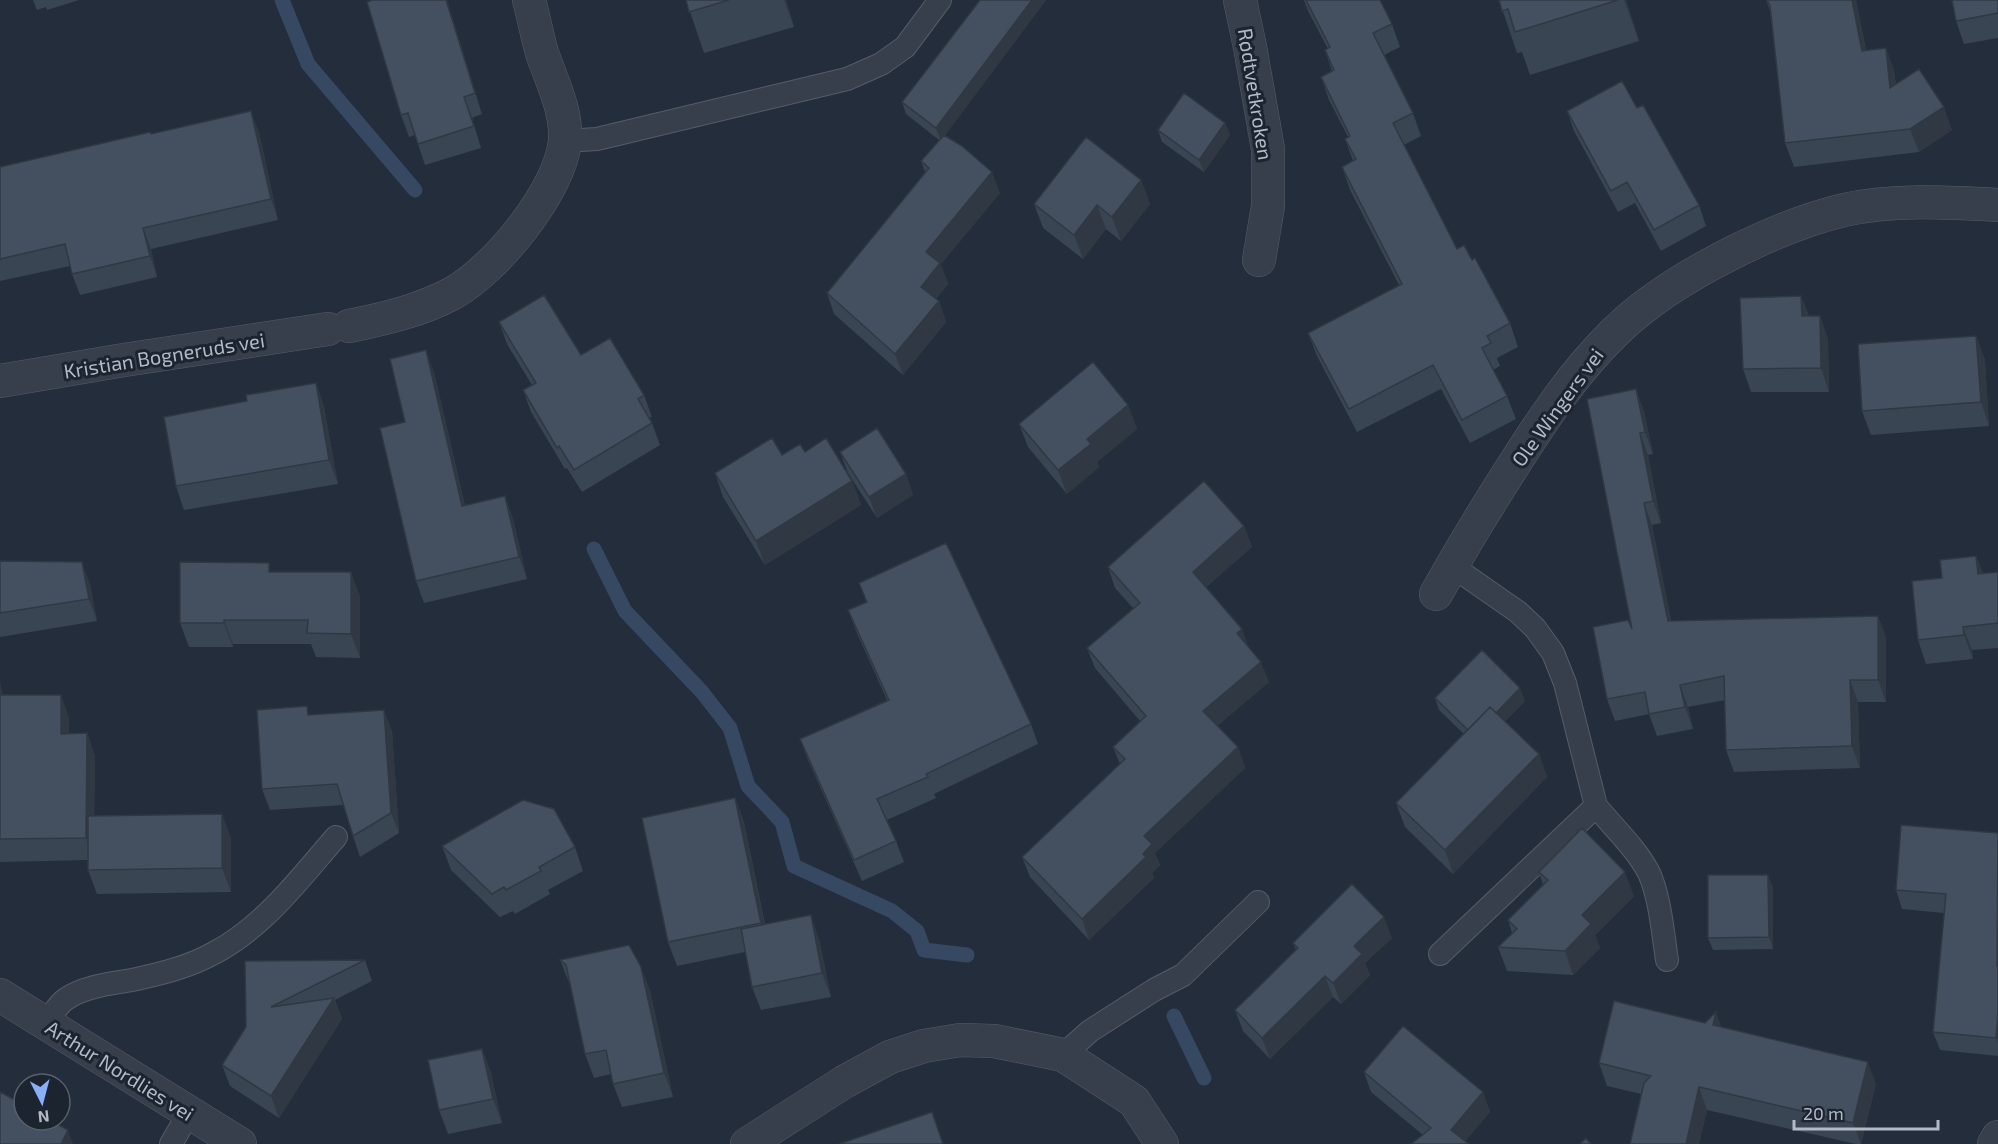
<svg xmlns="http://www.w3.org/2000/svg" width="1998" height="1144" viewBox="0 0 1998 1144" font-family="'Exo 2',sans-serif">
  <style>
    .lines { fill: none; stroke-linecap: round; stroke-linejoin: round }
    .stream { stroke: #364862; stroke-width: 15 }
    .lane-casing { stroke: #555d69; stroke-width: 24 }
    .street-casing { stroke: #555d69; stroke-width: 34 }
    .lane { stroke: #373f4c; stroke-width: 22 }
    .street { stroke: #373f4c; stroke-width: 33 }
    .wall { fill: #3a4553 }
    .shaded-wall { fill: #303843 }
    .building { fill: #445060; stroke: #303843; stroke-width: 1.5 }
    .labels { text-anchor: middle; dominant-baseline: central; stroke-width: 6; stroke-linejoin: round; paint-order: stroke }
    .street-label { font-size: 20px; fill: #b2bac7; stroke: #1c2430 }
  </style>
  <rect width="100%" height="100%" fill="#232d3b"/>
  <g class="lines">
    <path class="stream" d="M282,0l26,64 107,126
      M594,549l31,62 77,81 28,36 18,58 34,36 12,44 98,45 25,20 7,19 43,5
      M1174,1016l30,62"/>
    <defs>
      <path id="lane" d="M565,141l32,-2 250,-60 34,-15 24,-17 35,-47
        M1596,806c17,21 40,42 53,67 11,24 14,61 18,87
        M1440,954l156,-148 -31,-123 -12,-30 -18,-25 -17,-16 -66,-46
        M46,1023c6,-7 12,-19 20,-24 19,-13 44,-15 66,-19 28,-6 57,-13 82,-27 50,-26 86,-75 122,-116
        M1063,1055l27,-24 64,-41 29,-15 75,-73
        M171,1144l18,-31"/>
      <path id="street" d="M1240,0l10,47 18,102v57l-9,54
        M349,326c35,-7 73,-16 104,-33 43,-24 107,-102 112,-152 2,-31 -13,-59 -23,-88 -5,-17 -8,-35 -13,-53
        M0,381l124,-21 204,-31
        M1436,594c24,-43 50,-86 77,-128 30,-47 61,-94 101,-133 34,-34 78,-60 120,-81 36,-18 72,-33 110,-42 50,-11 103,-8 154,-5
        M0,995l240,149
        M747,1144l97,-62 46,-25 34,-11 36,-6 34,1 69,14 71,46 28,43
        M1994,1144l4,-7"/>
    </defs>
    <use href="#lane" class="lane-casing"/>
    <use href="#street" class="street-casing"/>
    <use href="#lane" class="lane"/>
    <use href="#street" class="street"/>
  </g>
  <path class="wall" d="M33,0h46l-32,10 -1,-3 -9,3z
    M372,0h75l35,114 -10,4 9,30 -56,17 -10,-30 -6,2 -8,-22z
    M686,0h100l8,27 -90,26z
    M980,0h66l-101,135 55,58 -59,71 7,20 -12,15 3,2 7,21 -43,53 -69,-61 -7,-21 98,-121 -4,-11 18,-21 -33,-26 -4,-12z
    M1304,0h76l12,24 8,23 -16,8 29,58 8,23 -17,9 53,104 15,11 38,63 8,24 -21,11 3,8 -7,4 14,26 9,23 -46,24 -29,-54 -84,43 -40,-76 -9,-23 91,-48 -49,-95 -8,-23 11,-6 -8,-22 3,-2 -19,-37 -8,-23 11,-6 -7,-21 3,-1 -20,-38z
    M1499,0h127l13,41 -109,34 -8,-23 -5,1z
    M1766,0h90l10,50 20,-2 8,23 2,14 56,45 -33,22 -125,15 -9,-24 -15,-132z
    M1998,0v38l-34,6 -8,-23z
    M1637,108l62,97 7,21 -45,25 -26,-48 -17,9 -44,-81 -7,-20z
    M1225,123l5,12 -26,37 -42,-30 -4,-12z
    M259,132l19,88 -127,29 6,28 -77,18 -8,-21 -2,-8 -70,15v-114l151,-33z
    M1141,180l9,24 -29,37 -15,-12 -23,30 -40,-31 -9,-24z
    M1801,296l8,20h11l8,24 1,52h-78l-8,-23z
    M499,322l82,33 63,40 8,22 -3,1 3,5 8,22 -78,47 -15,-24 -2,1 -34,-57 -8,-22 9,-5 -25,-41z
    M1976,336l9,24 4,66 -118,9 -9,-24z
    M434,372l31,134 40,-10 8,23 14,60 -103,24 -8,-22 -11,-159z
    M316,383l8,24 14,77 -154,26 -8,-24 71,-85z
    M1587,399l57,12 9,43 -5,1 13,68 -9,2 19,96 207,-5 8,22v64h-28l2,66 -126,4 -8,-22 -1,-50 -37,7 5,22 -36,7 -8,-22 -34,7 -8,-22 25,-70z
    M1128,405l9,24 -40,33 2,5 -32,27 -39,-47 -9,-23z
    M805,452l47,29 9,24 -96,60 -42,-68 -8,-24 67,-18z
    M840,452l66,22 7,21 -36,23 -29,-45z
    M1244,526l8,21 -46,40 43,60 20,35 -52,44 21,21 7,21 -90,85 5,12 -8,8 2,5 -65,62 -59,-63 -8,-20 98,-93 -7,-17 27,-26 -45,-53 -8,-20 46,-40 -18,-20 -7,-21z
    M1976,556l7,18 15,-2v76l-26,2 1,9 -47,5 -8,-24 24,-62z
    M0,561l90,23 7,37 -97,16z
    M273,572l87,24v62l-44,-1 -5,-13h-78v3h-44l-9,-24z
    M859,583l172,141 7,20 -104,50 2,4 -49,22 9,21 8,21 -42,19 -54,-121 -8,-21 87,-39 -31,-69 -8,-21 18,-8z
    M0,681l2,14 67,22v17l18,-1 8,23 -1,60 137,22v54l-134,2 -9,-24v-10l-88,2z
    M1435,698l90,3 -20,20 34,33 8,23 -94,97 -48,-47 -9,-24 68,-69 -25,-24z
    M310,715l82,16 7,102 -39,24 -7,-21 -10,-31 -73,5 -8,-21z
    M735,798l9,24 21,102 54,15 12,58 -70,13 -9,-23 -7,-35 -68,14 -9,-24z
    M1998,833v223l-58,-6 -7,-18 11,-119 -42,-4 -6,-19z
    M442,846l133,1 8,24 -35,19 2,4 -35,20 -2,-3 -13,6 -49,-47z
    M1539,872l95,24 -39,39 5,13 -27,27 -66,-4 -9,-24 14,-14 -4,-13 35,-35z
    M1773,887v62l-60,1 -5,-12z
    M1392,938l-27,25 5,12 -29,29 -8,-7 -63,62 -27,-28 -8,-21 61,-60 -3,-7z
    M365,960l7,21 -37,19 7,19 -63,99 -49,-32 -8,-21 24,-38 -1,-66z
    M560,960l90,30 23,107 -51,10 -9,-23 -2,-10 -17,4 -9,-24 -15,-69z
    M1722,1027l154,57 -15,60h-5l-149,-34 -8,34h-69l11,-50 -34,-8 -8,-23z
    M482,1049l9,24 11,50 -54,11 -9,-24z
    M1364,1072l119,20 7,20 -25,29 -42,-6 -52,-43z"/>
  <path class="shaded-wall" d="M446,0h1l35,114 -7,-21z
    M784,0h2l8,27z
    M1032,0h14l-105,141 -5,-13z
    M1624,0h2l13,41z
    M1852,0h4l14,74 -8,-23z
    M1886,48l8,23 5,40 -9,-23z
    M1944,107l8,23 -33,22 -9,-23z
    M251,111l8,21 19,88 -7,-21z
    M1225,123l5,12 -26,37 -5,-12z
    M992,172l8,21 -59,71 7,20 -19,24 -8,-21 5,-35z
    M1141,180l9,24 -29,37 -9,-24z
    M1097,205l9,24 -23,30 -9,-24z
    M143,228l8,21 6,28 -7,-21z
    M1801,296l9,24 -8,-4z
    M939,301l7,21 -43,53 -8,-21z
    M1820,316l8,24 1,52 -8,-24z
    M1976,336l9,24 4,66 -8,-24z
    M426,350l8,22 36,157 -8,-23z
    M316,383l8,24 14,77 -9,-24z
    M1636,389l8,22 9,43 -8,-22z
    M1128,405l9,24 -40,33 2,5 -32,27 -9,-24 29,-31z
    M1640,433l8,22 13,68 -8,-22z
    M906,474l7,21 -36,23 -8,-21z
    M852,481l9,24 -96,60 -9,-24z
    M505,496l8,23 14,60 -8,-22z
    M1644,503l8,22 24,118 -8,-22z
    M1244,526l8,21 -52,46 -7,-21z
    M1976,556l9,24 -7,-6z
    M82,562l8,22 7,37 -8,-22z
    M351,572l9,24v62l-9,-24z
    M1878,616l8,22v64l-8,-22z
    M224,620l9,24v3l-9,-24z
    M1963,627l9,23 1,9 -9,-24z
    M1242,629l8,21 -13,-17z
    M1261,662l8,20 -58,49 -8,-20z
    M1850,680l8,22 2,66 -8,-22z
    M0,681l6,36 -6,-17z
    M1680,685l8,22 5,22 -8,-22z
    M1520,688l5,13 -47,47 -5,-12z
    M61,695l8,22v39l-8,-22z
    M384,710l8,21 7,102 -8,-20z
    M87,733l8,23 -1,104 -8,-22z
    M1238,747l7,21 -90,85 5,12 -8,8 2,5 -65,62 -7,-21 62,-83z
    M1539,754l8,23 -94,97 -8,-24z
    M735,798l9,24 25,125 -8,-24z
    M222,814l9,24v54l-9,-24z
    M1625,872l9,24 -39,39 5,13 -27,27 -8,-24 17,-36z
    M1768,875l5,12v62l-4,-12z
    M811,915l8,24 12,58 -9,-24z
    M1384,917l8,21 -27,25 5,12 -29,29 -8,-21 21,-37z
    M641,967l9,23 23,107 -9,-24z
    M1325,976l8,21 -63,62 -8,-21z
    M334,998l8,21 -63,99 -8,-22z
    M1716,1012l8,22 -11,-9z
    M1998,1013v31l-2,-6z
    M482,1049l9,24 11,50 -9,-24z
    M1868,1062l8,22 -15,60 -8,-21z
    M1699,1087l8,23 -8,34h-13z
    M1483,1092l7,20 -27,32 -12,-14z
    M68,1130l5,14h-12z"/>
  <path class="building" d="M372,0h74l29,93 -11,4 10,29 -56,18 -10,-31 -7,2 -34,-113z
    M686,0h43l-40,12z
    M980,0h52l-96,128 -34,-26z
    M1306,0h74l12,24 -19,9 40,80 -20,10 64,126 7,-4 8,15 3,-2 35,65 -23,13 4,7 -9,5 25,48 -45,24 -29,-55 -84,44 -41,-76 94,-49 -60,-117 14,-8 -11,-20 5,-3 -29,-59 13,-7 -9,-20 5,-3z
    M1499,0h119l-103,32 -7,-23 -6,2z
    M1767,0h85l10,51 24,-3 4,40 29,-19 25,38 -34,22 -125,14 -15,-137z
    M1952,0h46v13l-42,8z
    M1622,81l15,27 6,-3 56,100 -45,25 -27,-48 -16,9 -44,-80z
    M1184,93l41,30 -26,37 -41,-30z
    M251,111l20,88 -128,29 7,28 -78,18 -7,-30 -65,15v-92l150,-35 1,2z
    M944,135l18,11 30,26 -66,80 14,11 -19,24 18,14 -44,53 -68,-61 102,-125 -8,-7z
    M1086,137l55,43 -29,37 -15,-12 -23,30 -40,-31z
    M544,295l37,60 29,-17 34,57 -6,4 14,24 -78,47 -15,-24 -2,2 -34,-58 13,-7 -37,-61z
    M1801,296l1,20h18l1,52 -78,1 -3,-71z
    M1976,336l5,66 -119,9 -4,-67z
    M426,350l36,156 43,-10 14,61 -103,24 -36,-153 25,-6 -15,-63z
    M1093,362l35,43 -41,34 4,5 -33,26 -39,-46z
    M316,383l13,77 -153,26 -12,-69 83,-16 -1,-6z
    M1636,389l9,43 -5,1 13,68 -9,2 24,118 210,-5v64h-28l2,66 -126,4 -2,-74 -44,9 5,22 -36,7 -4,-22 -38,7 -14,-72 35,-7 4,9 -45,-230z
    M877,428l29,46 -37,23 -29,-45z
    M772,438l10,17 18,-11 5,8 21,-14 26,43 -96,60 -41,-68z
    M1204,481l40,45 -51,46 49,57 -5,4 24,29 -58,49 35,36 -94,89 8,8 -9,10 3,3 -64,62 -60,-62 103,-98 -12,-12 33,-31 -59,-68 53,-45 -32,-36z
    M946,543l85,181 -105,50 2,3 -51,22 19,42 -42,19 -54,-121 89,-39 -41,-90 19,-8 -8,-19z
    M1976,556l2,18 20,-2v51l-35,4 1,8 -46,5 -6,-59 30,-3 -2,-18z
    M0,561l82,1 7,37 -89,14z
    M180,562l89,1v9h82v62l-44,-1 1,-13h-84v3h-44z
    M1482,650l38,38 -24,25 -6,-6 -22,23 -33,-32z
    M0,695h61v39l26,-1 -1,105 -86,1z
    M307,706l1,9 76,-5 7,103 -38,23 -16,-52 -75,5 -5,-79z
    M1490,707l49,47 -94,96 -49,-47z
    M735,798l26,125 -93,19 -26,-124z
    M523,800l31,9 21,38 -36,20 2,4 -35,19 -2,-3 -12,7 -50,-48z
    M222,814v54l-134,2v-54z
    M1901,825l97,8 -1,133h1v47l-2,25 -63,-6 13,-138 -50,-4z
    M1582,828l43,44 -43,43 9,9 -26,27 -67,-4 19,-18 -9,-9 40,-40 -9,-8z
    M1708,875h60l1,62 -61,1z
    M1352,884l32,33 -30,29 8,8 -29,29 -8,-7 -63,62 -27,-28 63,-62 -5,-5z
    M811,915l11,58 -70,14 -11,-58z
    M629,945l12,22 23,106 -51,11 -7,-34 -21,4 -19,-89 -6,-5z
    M365,960l-94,47 63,-9 -63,98 -49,-31 24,-38 -1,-66z
    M1614,1001l91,22 11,-11 -3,13 155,37 -15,61 -154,-36 -13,57h-56l14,-61 7,-7 -52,-13z
    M1403,1026l80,66 -32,38 18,14h-58l20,-16 -67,-56z
    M482,1049l11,50 -54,11 -11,-50z
    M0,1092l24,13v15h26l18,10 -7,14h-61z
    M932,1112l11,32h-104z
    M1586,1138l5,6h-11z"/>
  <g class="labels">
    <g class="street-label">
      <text transform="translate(1256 94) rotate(81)">Rødtvetkroken</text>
      <text transform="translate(164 355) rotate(-9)">Kristian Bogneruds vei</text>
      <text transform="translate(1557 407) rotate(-54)">Ole Wingers vei</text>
      <text transform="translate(120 1070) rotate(32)">Arthur Nordlies vei</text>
    </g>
  </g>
  <g transform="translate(42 1102) rotate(174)"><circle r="28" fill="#1c2430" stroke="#58606c" stroke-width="1.5"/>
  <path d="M0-4.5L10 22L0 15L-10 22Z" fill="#88b0f6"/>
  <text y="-9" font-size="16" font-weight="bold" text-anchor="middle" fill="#b2bac7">N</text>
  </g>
  <path d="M1794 1120v9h144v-9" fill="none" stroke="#b2bac7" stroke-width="3"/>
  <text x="1803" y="1120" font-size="18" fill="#b2bac7" stroke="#1c2430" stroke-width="4.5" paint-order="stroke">20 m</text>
</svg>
